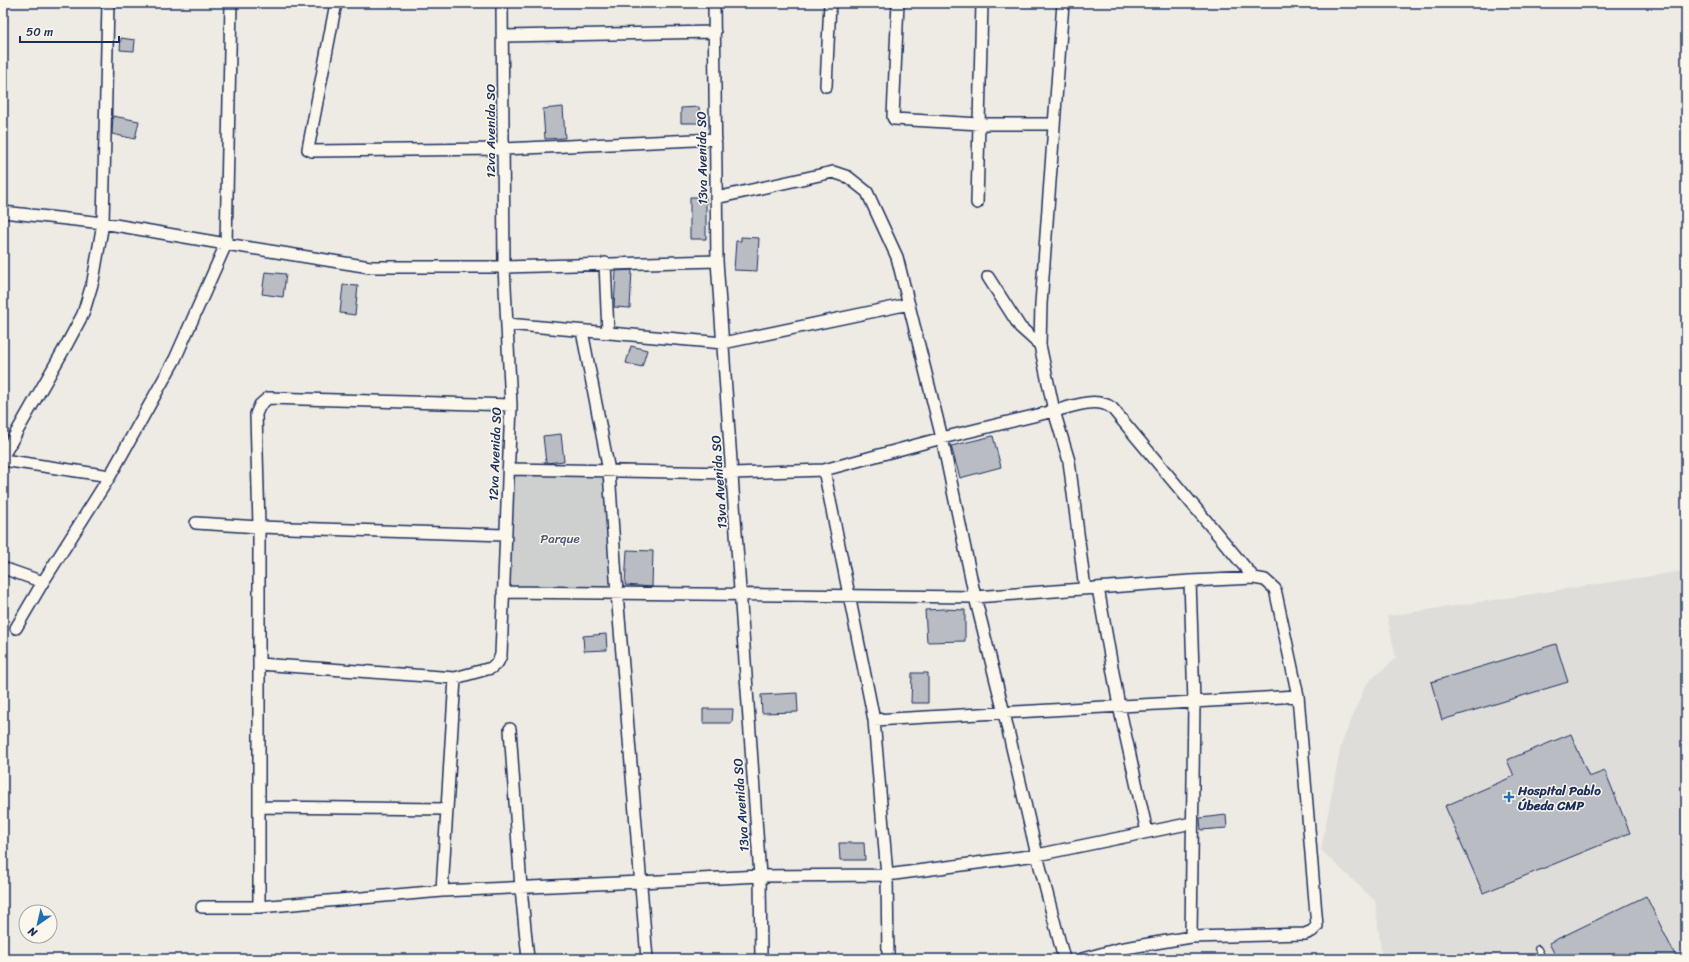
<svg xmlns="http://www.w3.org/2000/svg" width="1689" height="962" viewBox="0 0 1689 962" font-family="Sriracha,sans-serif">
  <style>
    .built { fill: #deddda }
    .green { fill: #cecfcf; stroke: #747f96 }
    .building { fill: #b9bcc3; stroke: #1b2f5e }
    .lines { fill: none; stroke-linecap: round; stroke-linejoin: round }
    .service-casing { stroke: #1b2f5e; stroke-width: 8 }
    .minor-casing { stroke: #1b2f5e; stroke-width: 14 }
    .service { stroke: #fbf7ec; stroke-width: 5.5 }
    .minor { stroke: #fbf7ec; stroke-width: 11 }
    .poi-dot { fill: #1f6fb2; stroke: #fbf7ec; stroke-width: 1.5 }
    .labels { text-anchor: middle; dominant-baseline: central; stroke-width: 3; stroke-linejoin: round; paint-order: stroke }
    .street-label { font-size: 13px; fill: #1b2f5e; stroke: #fbf7ec }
    .park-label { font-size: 13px; fill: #48577a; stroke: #fbf7ec }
    .poi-label { font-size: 13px; font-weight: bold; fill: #1b2f5e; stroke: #fbf7ec; text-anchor: start }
  </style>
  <rect width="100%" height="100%" fill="#eeebe4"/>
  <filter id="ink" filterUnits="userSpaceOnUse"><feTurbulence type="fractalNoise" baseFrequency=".025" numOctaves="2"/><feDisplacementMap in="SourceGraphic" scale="8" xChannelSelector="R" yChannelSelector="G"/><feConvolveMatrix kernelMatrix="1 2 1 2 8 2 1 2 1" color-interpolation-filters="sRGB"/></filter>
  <g filter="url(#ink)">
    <path class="built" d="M1684,571l2,8v380h-304l-7,-58 -54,-51 20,-105 25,-61 30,-26 -9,-42z"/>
    <path class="green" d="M508,469l101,2 8,122 -114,-1z"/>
    <path class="building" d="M121,38l14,2 -1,11 -14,-1z
      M563,107l2,31 -20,1 -2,-30z
      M699,107l1,16h-19v-15z
      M113,116l26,5 -4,18 -23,-5z
      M690,197h16v42h-16z
      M741,237l18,1 -2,33 -23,-1 2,-29h5z
      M632,270l-2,38 -16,-1 2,-36z
      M265,272l21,2 -3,23 -21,-3z
      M343,285l15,1 -3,29 -15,-2z
      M631,346l16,4 -5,17 -16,-4z
      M561,434l3,27 -18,2 -3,-27z
      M993,436l8,31 -41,11 -9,-32z
      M627,550l26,1 -1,36 -27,-2z
      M943,609l22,1v31l-38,1 -2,-32z
      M606,634l1,16 -23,1 -1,-15z
      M1556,644l12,38 -126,38 -11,-38z
      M912,673h16v30h-17z
      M797,693l1,19 -36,1 -1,-18z
      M703,709h30l-1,14h-29z
      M1571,734l18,43 16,-6 25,62 -147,60 -38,-87 69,-30 -7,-16z
      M1226,815l1,13 -26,2 -1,-12z
      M839,843h25l1,17h-25z
      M1646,896l31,63h-120l-8,-16z"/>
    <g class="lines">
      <defs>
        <path id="service" d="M1538,949l5,10"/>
        <path id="minor" d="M336,3l-28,146 4,2 192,-2 212,-10
          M714,3l3,258 43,615 1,83
          M898,3l-5,114 1,2 86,5h74
          M1063,3l-22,301 -1,41 14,66c18,-4 42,-15 58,-3l142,170
          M504,36l211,-4
          M826,86l4,-83
          M716,198l117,-26 15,5 19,15 30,65 45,181 33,159 29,116 33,142 27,104
          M977,203l5,-200
          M3,212l100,11 123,21 144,23h134l213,-6
          M605,263l3,70
          M988,277l32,50 20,18
          M507,324l216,19 186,-39
          M582,331l27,140 8,122 30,366
          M3,456l64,-112 16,-30 10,-33 10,-58 5,-220
          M3,460l107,16
          M508,469l225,4 91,-3 50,250 13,155 1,84
          M824,470l118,-32 112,-27 15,50 16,128
          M196,523l63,4 246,8
          M3,568l40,14
          M1190,581l4,121 -3,235
          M1098,588l21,118 28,126
          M503,592l472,5 215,-16 64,-3 11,2 10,9 23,107 19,230 -5,5 -7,3 -114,3 -72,12 -37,10
          M16,628l27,-46 67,-106 65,-117 51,-115 5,-241
          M259,664l196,14 36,-10 7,-6 3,-7 10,-250 -7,-138 -2,-264
          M874,720l424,-24
          M510,729l11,159 7,71
          M259,807l188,2
          M442,891l13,-213
          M202,907h57l183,-16 198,-9 120,-6 127,-1 150,-20 155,-32
          M259,907v-380l-3,-113 4,-9 8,-7 243,7"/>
      </defs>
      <use href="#service" class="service-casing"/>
      <use href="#minor" class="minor-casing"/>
      <use href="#service" class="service"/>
      <use href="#minor" class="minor"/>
    </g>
  </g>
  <path class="poi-dot" d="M1507 791h4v4h4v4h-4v4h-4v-4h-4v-4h4z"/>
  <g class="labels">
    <g class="street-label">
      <text transform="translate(490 131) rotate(-90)">12va Avenida SO</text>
      <text transform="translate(702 158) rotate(-91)">13va Avenida SO</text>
      <text transform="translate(495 454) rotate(-88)">12va Avenida SO</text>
      <text transform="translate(719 482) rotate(-94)">13va Avenida SO</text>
      <text transform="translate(741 805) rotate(-94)">13va Avenida SO</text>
    </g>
    <g class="park-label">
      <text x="560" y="538">Parque</text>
    </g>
    <g class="poi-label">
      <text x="1518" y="790">Hospital Pablo<tspan x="1518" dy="15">Úbeda CMP</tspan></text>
    </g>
  </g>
  <rect width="1689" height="962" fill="none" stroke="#fbf7ec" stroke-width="16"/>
  <rect x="8" y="8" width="1673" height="946" fill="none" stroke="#1b2f5e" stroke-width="1.5" filter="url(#ink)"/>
  <g transform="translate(38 924) rotate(214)"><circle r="19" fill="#fbf7ec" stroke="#a1a7b3"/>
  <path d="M0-3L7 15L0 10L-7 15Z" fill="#1f6fb2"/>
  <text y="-6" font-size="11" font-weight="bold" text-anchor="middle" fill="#1b2f5e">N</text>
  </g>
  <path d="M20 36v6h99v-6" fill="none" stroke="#1b2f5e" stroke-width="2"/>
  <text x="26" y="36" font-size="12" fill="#1b2f5e" stroke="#fbf7ec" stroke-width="3" paint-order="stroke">50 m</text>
</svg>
